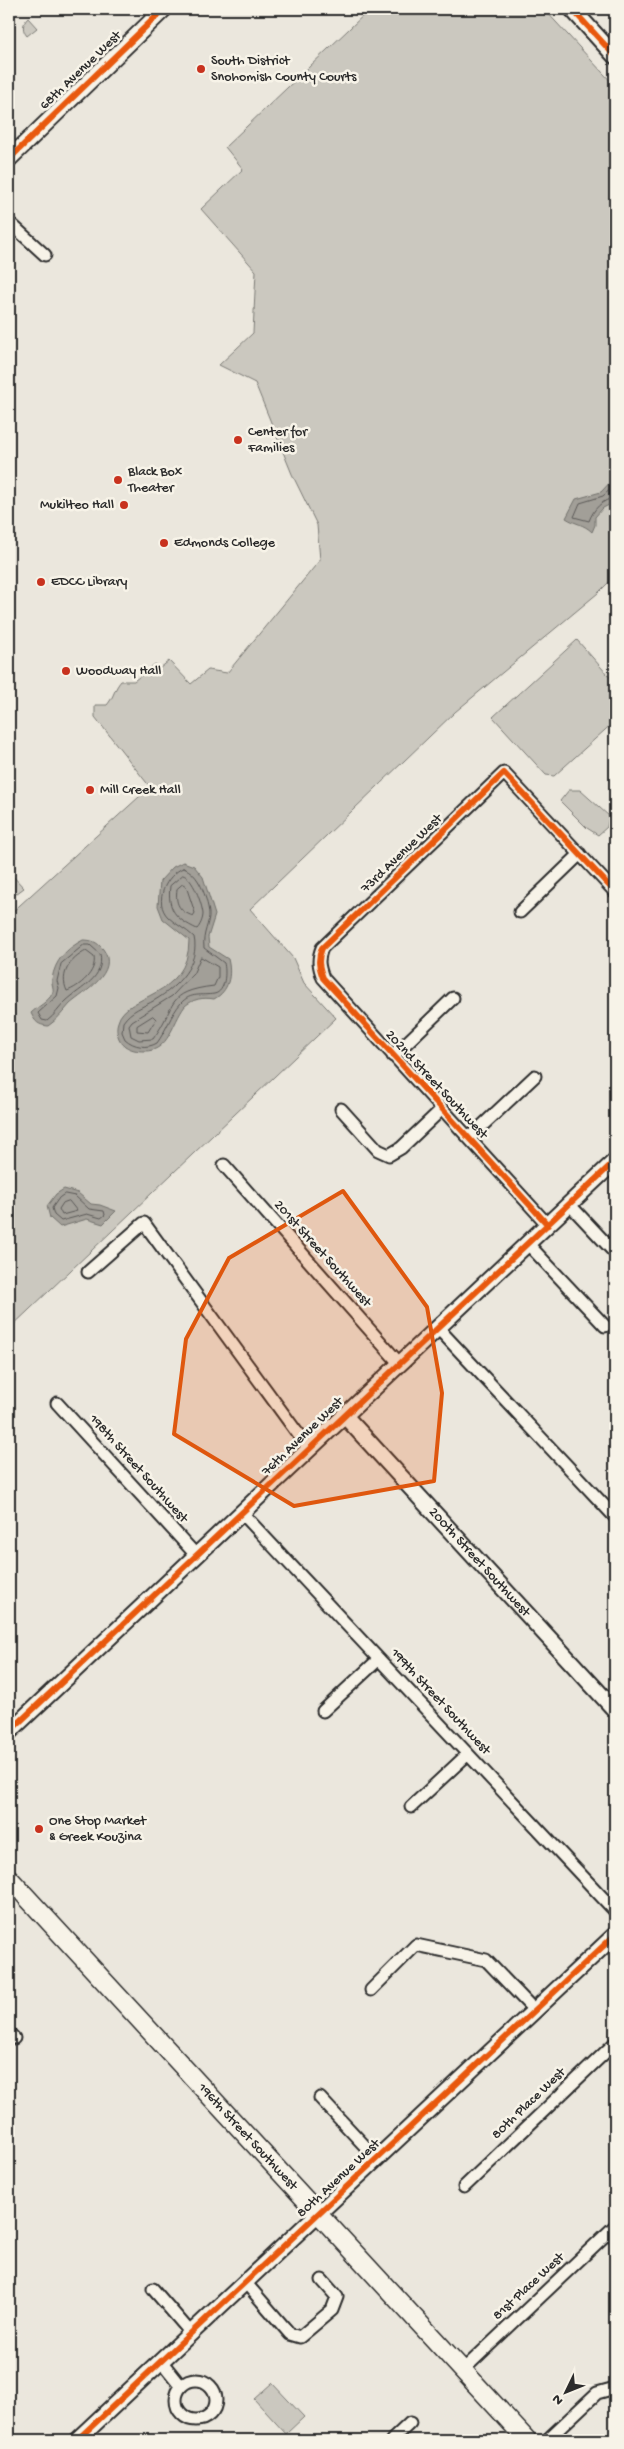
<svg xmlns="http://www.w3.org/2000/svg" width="624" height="2449" viewBox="0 0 624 2449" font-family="'Gochi Hand',sans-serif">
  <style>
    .green { fill: #cbc8bf; stroke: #7b7a75 }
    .water { fill: #a29f98; stroke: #72716c }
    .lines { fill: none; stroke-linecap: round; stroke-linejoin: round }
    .shore { stroke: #5b5957; stroke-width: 1 }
    .street-casing { stroke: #2b2b2b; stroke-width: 15 }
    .secondary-casing { stroke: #2b2b2b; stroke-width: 19 }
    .primary-casing { stroke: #2b2b2b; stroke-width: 21 }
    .street { stroke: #f7f3e8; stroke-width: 11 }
    .secondary { stroke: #f7f3e8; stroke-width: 15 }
    .primary { stroke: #f7f3e8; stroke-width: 18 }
    .cycleway-casing { stroke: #f7f3e8; stroke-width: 9 }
    .cycleway { stroke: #e8590c; stroke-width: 6 }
    .marked { fill: #df570e; fill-opacity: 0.2; stroke: #df570e; stroke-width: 4; stroke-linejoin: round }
    .poi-dot { fill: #c8321e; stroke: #f7f3e8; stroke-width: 2 }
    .labels { text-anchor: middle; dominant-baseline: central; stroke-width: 5; stroke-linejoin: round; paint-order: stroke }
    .poi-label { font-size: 14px; fill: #2b2b2b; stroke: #f7f3e8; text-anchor: start }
    .street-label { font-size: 14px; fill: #2b2b2b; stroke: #f7f3e8 }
  </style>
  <rect width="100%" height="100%" fill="#ebe7dd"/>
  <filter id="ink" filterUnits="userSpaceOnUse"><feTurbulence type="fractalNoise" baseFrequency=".02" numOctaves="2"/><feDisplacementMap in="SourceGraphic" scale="10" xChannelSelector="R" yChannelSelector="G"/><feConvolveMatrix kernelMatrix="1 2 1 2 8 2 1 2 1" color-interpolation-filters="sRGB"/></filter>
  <g filter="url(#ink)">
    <path class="green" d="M370,9h174l71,77v490l-17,17 -143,119 -205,197 43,49 11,25 32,35 -327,311v-414l141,-128 -55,-70v-12h12c7,-8 7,-16 14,-24h13l21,-17 5,4 9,-7 22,23 17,-14 19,3 93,-113 -3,-35 -25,-51 -37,-91 -36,-18 34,-32 3,-62 -55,-62 42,-40 -18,-22z
      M28,18l9,10 -10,8c-5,-6 -5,-12 1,-18z
      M577,640l38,43v38l-61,55 -8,-1 -53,-58z
      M569,790h11l29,26 -2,11 -9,8 -11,-7 -27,-27z
      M9,872l15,16 -15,11z
      M272,2383l32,34 -18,17 -32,-35z"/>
    <path class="water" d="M615,477v25l-12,6 -8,9v8l-3,7c-8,-8 -17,-8 -26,-14l10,-19 25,-7z
      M183,862l11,4 9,11 12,38 -7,22 1,10 19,12c4,16 1,32 -14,40 -11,-2 -21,0 -29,7 -13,17 -16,46 -41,45 -7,0 -13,-1 -19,-5 -7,-5 -10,-16 -7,-24 7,-29 71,-23 71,-82l-26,-21 -5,-13 2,-25 13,-14z
      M83,940c9,0 14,2 20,9 17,23 -19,43 -33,55 -7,8 -13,16 -22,22 -10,-1 -13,-4 -17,-13 6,-6 17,-11 21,-19 3,-5 -1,-9 0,-15 3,-19 14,-30 31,-39z
      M64,1189l14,4 13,11 9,1 16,6 -13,13 -16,-5 -27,8 -10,-9 -3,-12 9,-12z"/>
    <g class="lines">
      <path class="shore" d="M615,485l-12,11 -23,7 -6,14 15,4c4,-11 13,-22 26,-23
        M183,868c16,4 24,30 26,45 1,10 -7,20 -5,35l20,15c2,8 2,29 -10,31 -13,2 -23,-2 -33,9 -10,11 -15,28 -24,40 -10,6 -23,4 -32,-4l-3,-7 1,-10c8,-12 20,-15 32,-22 22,-13 45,-36 39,-63 -8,-8 -18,-12 -26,-20 -15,-15 -2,-42 15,-49z
        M183,875c10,2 19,29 20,39 0,5 -3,12 -6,15 -21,-10 -30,-19 -27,-43z
        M183,884l3,2 9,27 -2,3c-14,-5 -18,-12 -16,-27z
        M84,945h6l10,9c5,24 -19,33 -34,47 -7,7 -11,14 -19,20l-5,-1 -4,-7 19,-17 2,-8 -2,-7 4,-17z
        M86,951l8,6c3,15 -15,30 -27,34 -8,-17 3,-32 19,-40z
        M201,957l17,10v10l-4,9c-50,6 -36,19 -61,53l-14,1 -8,-4 -2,-11 3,-4 40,-25 21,-22z
        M153,1016l3,3 -8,13 -11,-1v-5z
        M65,1194l10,2 14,13 15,2 1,4 -4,3 -14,-4 -26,7 -7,-6 -2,-7 7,-10z
        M69,1201l8,10 -15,4 -3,-6 4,-6z"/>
      <defs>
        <path id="street" d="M9,222l36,33
          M520,912l60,-58
          M393,1056l60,-58
          M341,1109l37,41 11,5 12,-7 41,-39
          M469,1138l66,-62
          M224,1165l175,198
          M570,1205l45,48
          M548,1225l-225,-247c-4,-11 -6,-18 -1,-30l182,-175 111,119
          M528,1244l77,82
          M88,1272l56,-49 165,226
          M437,1327l178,190
          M57,1403l139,152
          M242,1513l373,398
          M323,1711l56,-52
          M411,1807l57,-53
          M371,1990l45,-45 70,15 49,51
          M9,2033l5,5
          M320,2098l58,62
          M464,2187l151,-144
          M245,2282l45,52 10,3 32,-27 5,-13 -15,-17
          M153,2289l38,44
          M161,2361l20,25
          M463,2370l152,-144
          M176 2400a20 20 0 1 1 40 0a20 20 0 1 1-40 0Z
          M392,2440l18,-17
          M547,2440l50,-47 18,-5"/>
        <g id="secondary">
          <path d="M572,9l43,47"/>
          <path d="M9,159l155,-150"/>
          <path id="s1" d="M344,1415l271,295"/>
          <path d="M9,1732l606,-571"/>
          <path d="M77,2440l538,-505"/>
        </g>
        <g id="primary">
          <path id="s2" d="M9,1878l518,562"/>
        </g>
      </defs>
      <use href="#street" class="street-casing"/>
      <use href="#secondary" class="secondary-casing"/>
      <use href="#primary" class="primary-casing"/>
      <use href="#street" class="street"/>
      <use href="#secondary" class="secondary"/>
      <use href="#primary" class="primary"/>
      <defs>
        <path id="cycleway" d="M572,9l43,47
          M9,159l155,-150
          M548,1225l-225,-247c-4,-11 -6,-18 -1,-30l182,-175 111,119
          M9,1732l606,-571
          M77,2440l538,-505"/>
      </defs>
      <use href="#cycleway" class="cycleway-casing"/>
      <use href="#cycleway" class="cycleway"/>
    </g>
  </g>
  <path class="marked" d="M343,1191l84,116 15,86 -8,88 -140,25 -120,-72 12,-95 43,-81z"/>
  <g class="poi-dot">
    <circle cx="201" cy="69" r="5"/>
    <circle cx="238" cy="440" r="5"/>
    <circle cx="118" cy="480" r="5"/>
    <circle cx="124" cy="505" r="5"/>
    <circle cx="164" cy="543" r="5"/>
    <circle cx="41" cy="582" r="5"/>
    <circle cx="66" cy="671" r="5"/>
    <circle cx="90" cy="790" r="5"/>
    <circle cx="39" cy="1829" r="5"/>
  </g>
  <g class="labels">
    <g class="poi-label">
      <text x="211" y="61">South District<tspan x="211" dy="16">Snohomish County Courts</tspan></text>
      <text x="248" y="432">Center for<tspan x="248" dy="16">Families</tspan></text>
      <text x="128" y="472">Black Box<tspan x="128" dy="16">Theater</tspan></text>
      <text x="114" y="505" text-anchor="end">Mukilteo Hall</text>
      <text x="174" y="543">Edmonds College</text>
      <text x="51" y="582">EDCC Library</text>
      <text x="76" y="671">Woodway Hall</text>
      <text x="100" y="790">Mill Creek Hall</text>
      <text x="49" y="1821">One Stop Market<tspan x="49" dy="16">&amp; Greek Kouzina</tspan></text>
    </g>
    <g class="street-label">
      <text transform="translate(81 71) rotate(-44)">68th Avenue West</text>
      <text transform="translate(402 854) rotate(-44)">73rd Avenue West</text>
      <text transform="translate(436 1085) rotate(47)">202nd Street Southwest</text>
      <text transform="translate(322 1254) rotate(48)">201st Street Southwest</text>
      <text transform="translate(303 1437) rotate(-44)">76th Avenue West</text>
      <text transform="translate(138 1469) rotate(48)">198th Street Southwest</text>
      <text stroke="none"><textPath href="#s1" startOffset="200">200th Street Southwest</textPath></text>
      <text transform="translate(440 1702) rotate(47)">199th Street Southwest</text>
      <text transform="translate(529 2104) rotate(-44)">80th Place West</text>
      <text stroke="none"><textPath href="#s2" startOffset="352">196th Street Southwest</textPath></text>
      <text transform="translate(339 2179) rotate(-43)">80th Avenue West</text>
      <text transform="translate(529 2287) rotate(-43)">81st Place West</text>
    </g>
  </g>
  <rect width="624" height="2449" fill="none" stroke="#f7f3e8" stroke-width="30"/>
  <rect x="15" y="15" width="594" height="2419" fill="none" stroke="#2b2b2b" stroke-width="2" filter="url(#ink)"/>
  <g transform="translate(566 2392) rotate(227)" stroke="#f7f3e8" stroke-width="4" paint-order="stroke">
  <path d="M0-4L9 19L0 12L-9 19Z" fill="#2b2b2b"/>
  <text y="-8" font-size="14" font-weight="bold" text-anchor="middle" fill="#2b2b2b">N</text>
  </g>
</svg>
